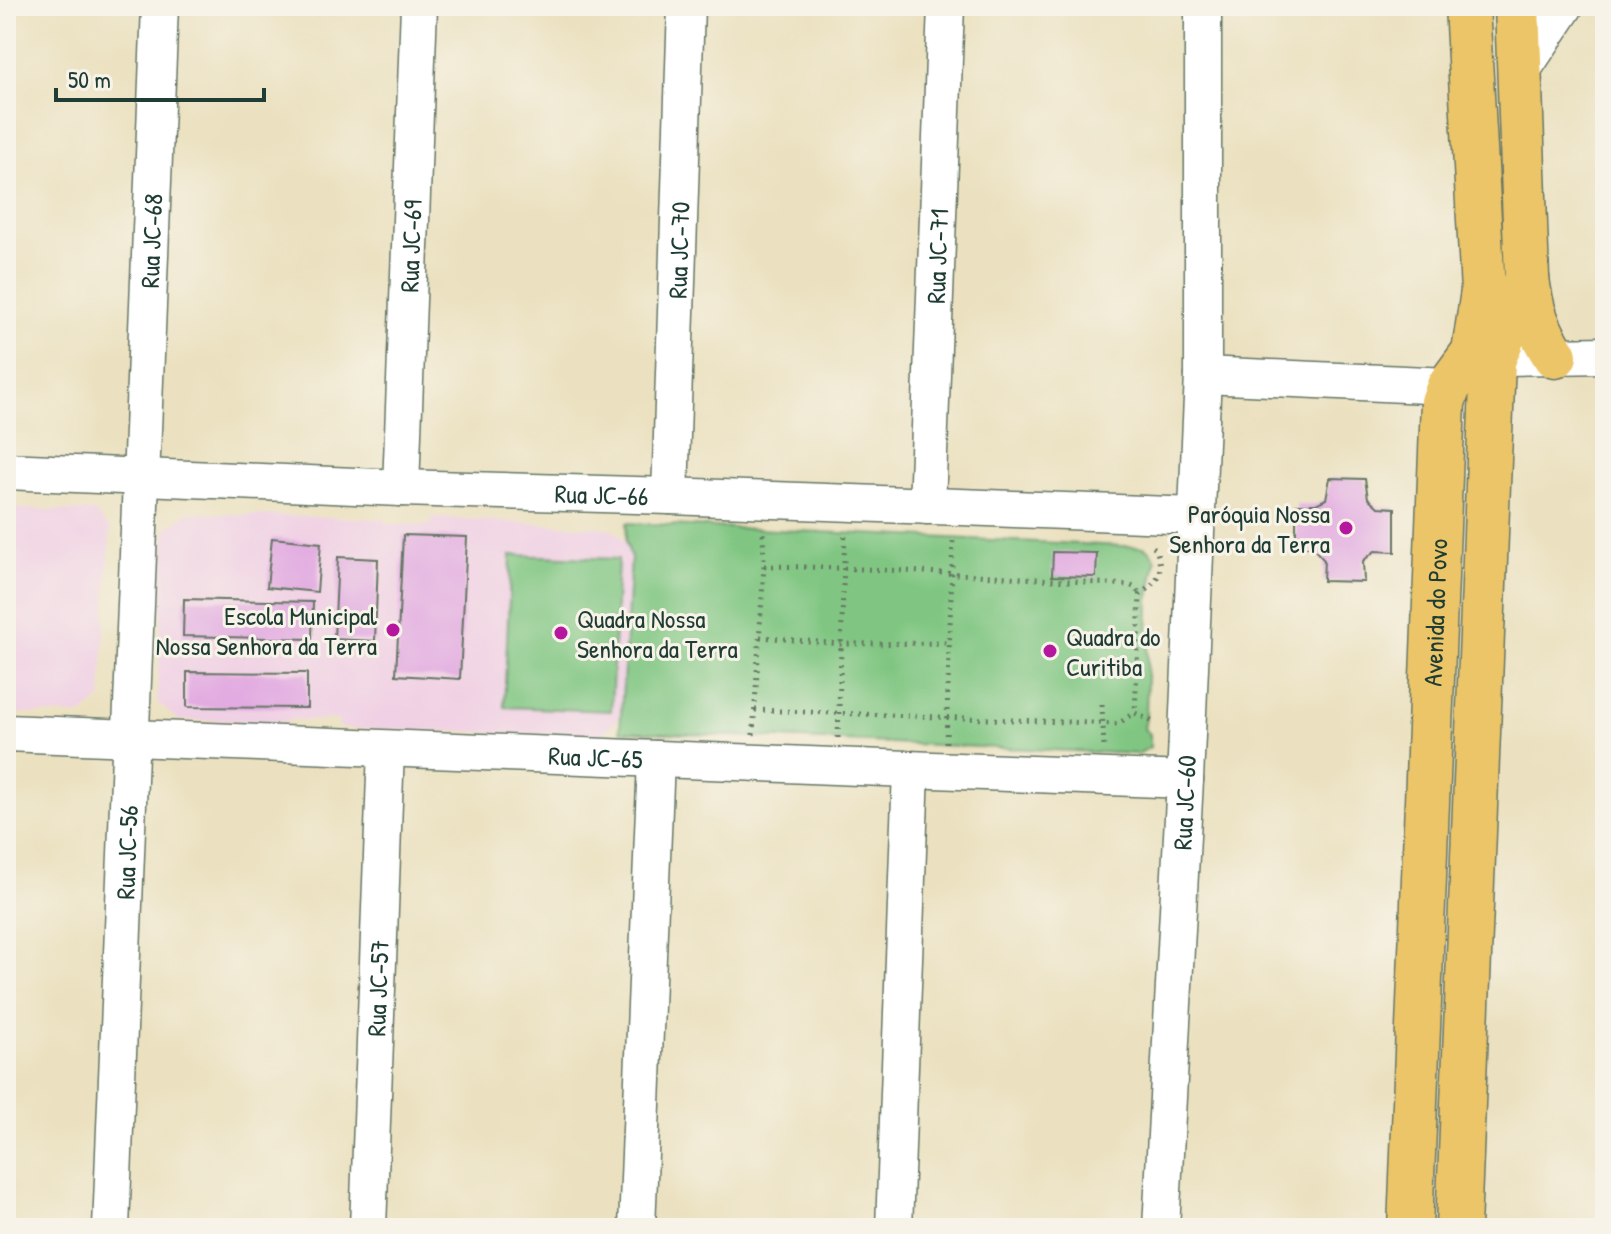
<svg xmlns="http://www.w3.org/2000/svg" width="1611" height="1234" viewBox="0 0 1611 1234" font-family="'Patrick Hand',sans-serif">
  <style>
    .built { fill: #f0d0e4 }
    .green { fill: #80c682; stroke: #50825b; stroke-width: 2 }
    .building { fill: #e2abe1 }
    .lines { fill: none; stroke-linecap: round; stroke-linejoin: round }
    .minor-casing { stroke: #667665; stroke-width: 39 }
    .major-casing { stroke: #667665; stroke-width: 47 }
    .path { stroke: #667665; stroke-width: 5; stroke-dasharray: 2 6; stroke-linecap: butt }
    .minor { stroke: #fff; stroke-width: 36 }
    .major { stroke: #edc569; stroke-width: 44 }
    .poi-dot { fill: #b5179e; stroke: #f7f3e8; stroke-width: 3 }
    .labels { text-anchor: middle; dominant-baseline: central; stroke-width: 6; stroke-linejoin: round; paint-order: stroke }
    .street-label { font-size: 26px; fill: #1f3d34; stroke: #f7f3e8 }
    .poi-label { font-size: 26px; fill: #1f3d34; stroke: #f7f3e8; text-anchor: end }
  </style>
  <rect width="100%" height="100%" fill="#f7f3e8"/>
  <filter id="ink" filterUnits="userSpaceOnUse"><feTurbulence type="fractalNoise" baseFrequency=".0125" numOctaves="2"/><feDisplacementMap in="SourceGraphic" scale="16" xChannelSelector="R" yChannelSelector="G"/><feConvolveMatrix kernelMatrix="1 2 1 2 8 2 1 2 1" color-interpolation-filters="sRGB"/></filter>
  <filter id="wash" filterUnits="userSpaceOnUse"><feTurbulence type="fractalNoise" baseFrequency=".006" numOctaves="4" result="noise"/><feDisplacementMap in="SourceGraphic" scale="32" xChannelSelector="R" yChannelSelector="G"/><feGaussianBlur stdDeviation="1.8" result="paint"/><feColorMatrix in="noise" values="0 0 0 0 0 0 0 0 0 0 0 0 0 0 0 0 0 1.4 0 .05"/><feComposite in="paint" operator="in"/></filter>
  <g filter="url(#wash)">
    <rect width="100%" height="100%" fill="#ebe1c0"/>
    <path class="built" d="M6,508l88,4 16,17 -9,170 -20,16 -75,-2z
      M188,513l195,6 4,5 44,1 1,-8 178,11 16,13 5,18 -10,156 -20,21 -259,-8 -3,-2 -1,-6 -15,-1v2l-32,-2 -3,3 -110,-2 -21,-18 8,-172z"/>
    <path class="green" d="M627,523l517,24 6,4 6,9 -7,37 -3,120 -2,12 6,5v13l-12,7 -518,-23 11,-172 -5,-18z
      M511,555l107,4 -7,152 -107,-4z"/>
    <g id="blocks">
      <path class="building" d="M1330,478l35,1 3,19 10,9 17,1v44l-20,-1 -12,10 1,21 -41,-1 1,-21 -12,-13h-16v-43h20l10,-5z
        M403,535l64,2 -7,142 -64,-4z
        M272,538l49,5 -4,49 -50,-5z
        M1053,552l44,1 -1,24 -44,-1z
        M338,557l40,2 -3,82 -41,-2z
        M184,599l129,3 -1,37 -129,-3z
        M187,672l120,1v35l-120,-1z"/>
    </g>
  </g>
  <g filter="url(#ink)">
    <use href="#blocks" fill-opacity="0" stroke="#667665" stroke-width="2"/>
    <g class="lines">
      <defs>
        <g id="minor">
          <path d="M1519,75l46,-69"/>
          <path d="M1203,375l246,11 44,-25 11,-4 101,-2"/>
          <path id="s1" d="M6,471l395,17 269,8 526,20"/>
          <path id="s2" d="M401,488l18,-482"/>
          <path id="s3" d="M670,496l16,-490"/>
          <path id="s4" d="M927,506l19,-500"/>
          <path id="s5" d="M6,733l1179,47"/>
          <path id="s6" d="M111,1228l49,-1222"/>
          <path id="s7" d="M368,1228l18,-479"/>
          <path d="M637,1228l19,-469"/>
          <path d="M894,1228l17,-458"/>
          <path id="s8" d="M1161,1228l24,-448 18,-405v-369"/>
        </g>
        <g id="major">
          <path d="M1527,278c4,31 10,51 28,78"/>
          <path id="s9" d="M1410,1228l33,-826 6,-16 25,-34 9,-61 -16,-285"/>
          <path d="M1458,1228l35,-867 34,-83 -10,-272"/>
        </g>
      </defs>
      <use href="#minor" class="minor-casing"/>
      <use href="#major" class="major-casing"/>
      <path class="path" d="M1153,547l3,2c8,25 3,30 -16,46l-5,118 18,9v4
        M764,566c122,2 243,11 365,19l7,3 4,7
        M760,637l81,7 109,-1
        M1102,704l2,43
        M755,710l363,14 16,-11
        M753,735l11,-169 -1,-37
        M838,738l7,-206
        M946,743l7,-206"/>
      <use href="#minor" class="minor"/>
      <use href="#major" class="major"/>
    </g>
  </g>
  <g class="poi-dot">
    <circle cx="1346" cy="528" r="8"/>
    <circle cx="393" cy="630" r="8"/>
    <circle cx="561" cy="633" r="8"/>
    <circle cx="1050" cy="651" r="8"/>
  </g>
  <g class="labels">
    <g class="street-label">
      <text stroke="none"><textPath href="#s6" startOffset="988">Rua JC-68</textPath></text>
      <text stroke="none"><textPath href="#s2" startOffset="242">Rua JC-69</textPath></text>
      <text stroke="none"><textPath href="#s3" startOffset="246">Rua JC-70</textPath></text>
      <text stroke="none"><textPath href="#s4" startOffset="250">Rua JC-71</textPath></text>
      <text stroke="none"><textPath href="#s1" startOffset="596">Rua JC-66</textPath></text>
      <text stroke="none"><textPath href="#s9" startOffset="616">Avenida do Povo</textPath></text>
      <text stroke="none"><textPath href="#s5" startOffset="590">Rua JC-65</textPath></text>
      <text stroke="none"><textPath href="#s8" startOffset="426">Rua JC-60</textPath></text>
      <text stroke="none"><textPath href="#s6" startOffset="376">Rua JC-56</textPath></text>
      <text stroke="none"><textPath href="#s7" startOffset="240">Rua JC-57</textPath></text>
    </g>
    <g class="poi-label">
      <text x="1330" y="513">Paróquia Nossa<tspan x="1330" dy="30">Senhora da Terra</tspan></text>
      <text x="377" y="615">Escola Municipal<tspan x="377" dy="30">Nossa Senhora da Terra</tspan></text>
      <text x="577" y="618" text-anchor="start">Quadra Nossa<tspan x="577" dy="30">Senhora da Terra</tspan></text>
      <text x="1066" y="636" text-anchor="start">Quadra do<tspan x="1066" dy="30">Curitiba</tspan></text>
    </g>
  </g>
  <rect width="1611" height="1234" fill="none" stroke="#f7f3e8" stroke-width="32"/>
  <path d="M56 88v12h208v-12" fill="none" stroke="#1f3d34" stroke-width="4"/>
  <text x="68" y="88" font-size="24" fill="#1f3d34" stroke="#f7f3e8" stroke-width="6" paint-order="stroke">50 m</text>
</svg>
